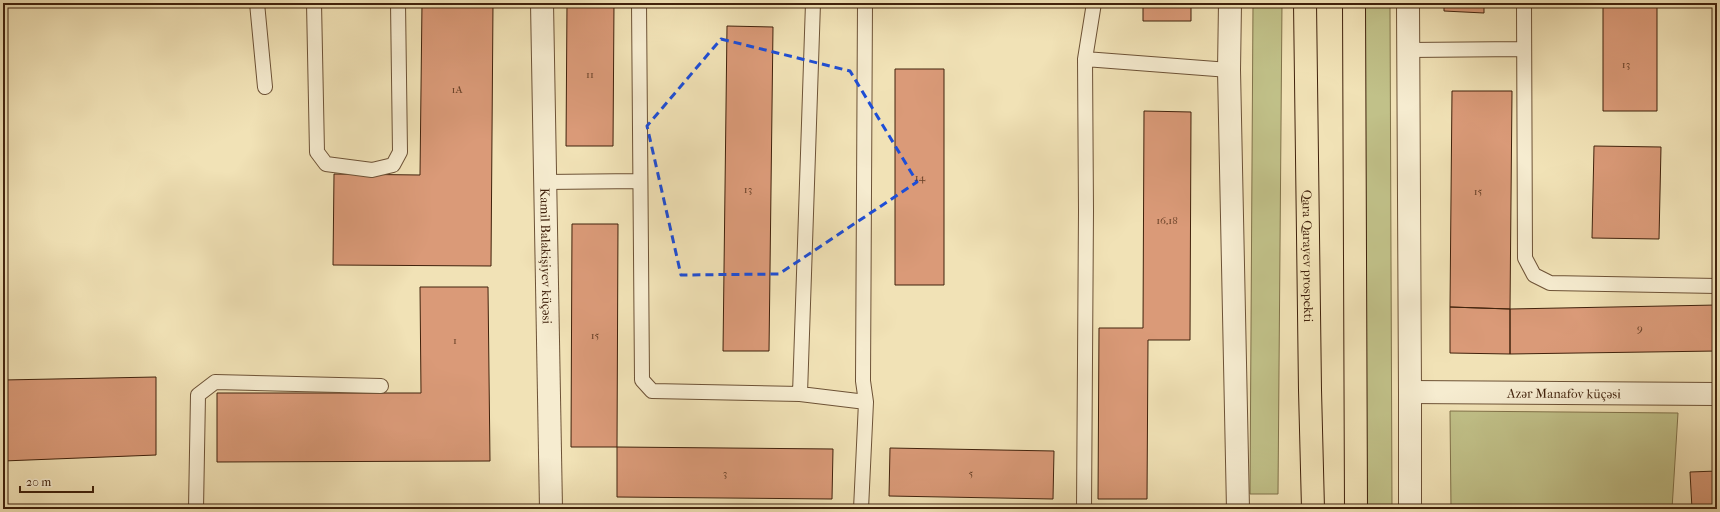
<svg xmlns="http://www.w3.org/2000/svg" width="1720" height="512" viewBox="0 0 1720 512" font-family="'IM FELL French Canon',serif">
  <style>
    .green { fill: #c1c189; stroke: #81724a }
    .building { fill: #da9a78; stroke: #41220c }
    .lines { fill: none; stroke-linecap: round; stroke-linejoin: round }
    .lane-casing { stroke: #6d5236; stroke-width: 16 }
    .street-casing { stroke: #6d5236; stroke-width: 24 }
    .primary-casing { stroke: #41220c; stroke-width: 24 }
    .lane { stroke: #f6ecd0; stroke-width: 14 }
    .street { stroke: #f6ecd0; stroke-width: 22 }
    .primary { stroke: #f1e2b6; stroke-width: 22 }
    .marked { fill: none; stroke: #1d4ed8; stroke-width: 3; stroke-dasharray: 8 5; stroke-linejoin: round }
    .labels { text-anchor: middle; dominant-baseline: central; stroke-width: 3; stroke-linejoin: round; paint-order: stroke }
    .number-label { font-size: 11px; fill: #674027 }
    .street-label { font-size: 13px; fill: #41220c; stroke: #f6ecd0 }
  </style>
  <rect width="100%" height="100%" fill="#f1e2b6"/>
  <filter id="stains"><feTurbulence type="fractalNoise" baseFrequency=".005" numOctaves="4"/><feColorMatrix values="0 0 0 0 .2 0 0 0 0 .09 0 0 0 0 .02 0 0 0 .5 -.17"/></filter>
  <radialGradient id="worn" r=".72"><stop offset=".6" stop-color="#630" stop-opacity="0"/><stop offset="1" stop-color="#630" stop-opacity=".3"/></radialGradient>
  <path class="green" d="M1253,3h29l-4,491h-28z
    M1359,3h31l2,506h-32z
    M1450,411l228,2 -6,96h-221z"/>
  <path class="building" d="M422,3h71l-2,263 -158,-1 1,-91 86,1z
    M567,3h47l-1,143h-47z
    M1143,3h48v18h-48z
    M1444,3h40v10l-40,-2z
    M1603,3h54v108h-54z
    M727,26l46,1 -4,324h-46z
    M895,69h49v216h-49z
    M1452,91h60l-2,218 -60,-2z
    M1144,111l47,1 -1,228h-42l-1,159h-49l1,-171h44z
    M1594,146l67,1 -2,92 -67,-1z
    M572,224h46l-1,223h-46z
    M420,287h68l2,174 -273,1v-69h204z
    M1717,305v46l-207,3v-45z
    M1450,307l60,2v45l-60,-1z
    M156,377v78l-153,6v-81z
    M617,447l216,2 -1,50 -215,-2z
    M890,448l164,3 -1,48 -164,-3z
    M1717,471v38h-25l-2,-37z"/>
  <g class="lines">
    <defs>
      <path id="lane" d="M257,3l8,84
        M314,3l3,149 9,12 46,6 21,-5 7,-13 -2,-149
        M639,3l3,377 10,11 148,3
        M813,3l-13,391 66,8
        M1524,3l1,255 9,17 16,8 167,3
        M1408,50l116,-1
        M1085,59l144,11
        M545,182l95,-1
        M196,509l2,-114 17,-13 166,4
        M861,509l5,-107 -3,-21 2,-378
        M1084,509l2,-298 -1,-152 9,-56"/>
      <g id="street">
        <path id="s1" d="M542,3l9,506"/>
        <path d="M1230,3l-1,67 9,439"/>
        <path d="M1408,3l2,389v117"/>
        <path id="s2" d="M1410,392l307,2"/>
      </g>
      <g id="primary">
        <path id="s3" d="M1305,3l5,387 3,119"/>
        <path d="M1354,3l2,506"/>
      </g>
    </defs>
    <use href="#lane" class="lane-casing"/>
    <use href="#street" class="street-casing"/>
    <use href="#primary" class="primary-casing"/>
    <use href="#lane" class="lane"/>
    <use href="#street" class="street"/>
    <use href="#primary" class="primary"/>
  </g>
  <path class="marked" d="M721,39l129,32 67,111 -138,92 -98,1 -34,-149z"/>
  <g class="labels">
    <g class="number-label">
      <text x="1626" y="64">13</text>
      <text x="590" y="74">11</text>
      <text x="457" y="89">1A</text>
      <text x="920" y="177">14</text>
      <text x="748" y="189">13</text>
      <text x="1478" y="191">15</text>
      <text x="1167" y="220">16,18</text>
      <text x="1640" y="328">9</text>
      <text x="595" y="335">15</text>
      <text x="455" y="340">1</text>
      <text x="725" y="473">3</text>
      <text x="971" y="473">5</text>
    </g>
    <g class="street-label">
      <text stroke="none"><textPath href="#s1" startOffset="253">Kamil Balakişiyev küçəsi</textPath></text>
      <text stroke="none"><textPath href="#s3" startOffset="253">Qara Qarayev prospekti</textPath></text>
      <text stroke="none"><textPath href="#s2" startOffset="154">Azər Manafov küçəsi</textPath></text>
    </g>
  </g>
  <rect width="1720" height="512" fill="none" stroke="#f1e2b6" stroke-width="16"/>
  <rect x="4" y="4" width="1712" height="504" fill="none" stroke="#41220c" stroke-width="2"/>
  <rect x="8" y="8" width="1704" height="496" fill="none" stroke="#41220c"/>
  <path d="M20 486v6h73v-6" fill="none" stroke="#41220c" stroke-width="2"/>
  <text x="26" y="486" font-size="12" fill="#41220c" stroke="#f6ecd0" stroke-width="3" paint-order="stroke">20 m</text>
  <rect width="100%" height="100%" filter="url(#stains)"/>
  <rect width="100%" height="100%" fill="url(#worn)"/>
</svg>
